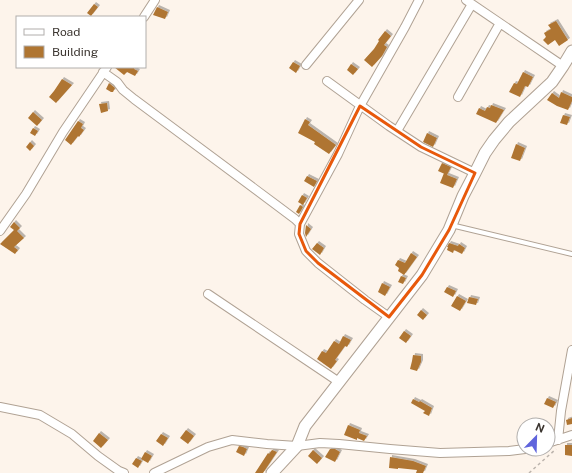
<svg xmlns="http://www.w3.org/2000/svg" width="572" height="473" viewBox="0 0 572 473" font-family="'Public Sans',sans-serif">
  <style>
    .building { fill: #af7531; filter: url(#shadow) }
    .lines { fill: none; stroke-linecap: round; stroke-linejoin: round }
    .service-casing { stroke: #b0a294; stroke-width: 6 }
    .minor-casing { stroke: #b0a294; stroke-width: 10 }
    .tertiary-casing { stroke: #b0a294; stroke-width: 13 }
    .path { stroke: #bbb3ac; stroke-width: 1.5; stroke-dasharray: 3 3; stroke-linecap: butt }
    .service { stroke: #fff; stroke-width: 4 }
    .minor { stroke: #fff; stroke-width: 8 }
    .tertiary { stroke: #fff; stroke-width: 11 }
    .marked { fill: none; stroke: #e8590c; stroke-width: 3; stroke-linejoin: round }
  </style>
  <defs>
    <filter id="shadow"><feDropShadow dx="2" dy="-2" stdDeviation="0" flood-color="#0004"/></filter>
  </defs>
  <rect width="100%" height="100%" fill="#fdf4eb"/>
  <path class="building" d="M94,4l4,3 -7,9 -4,-3z
    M157,7l11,5 -3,7 -12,-4z
    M556,21l12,19 -9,6 -4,-6 -7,5 -5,-5 3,-3 -2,-4 7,-4 -3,-4z
    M385,31l6,5 -7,9 3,2 -5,9 -10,11 -8,-7 10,-11 5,-8 -1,-1z
    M293,62l7,4 -4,7 -7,-5z
    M351,64l7,5 -5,6 -6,-5z
    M114,67h21l-1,2 4,2 -3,5 -8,-4 -3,3z
    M523,72l10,5 -5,10 -3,-1 -5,11 -11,-5 5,-9 3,1z
    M62,79l10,6 -16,18 -7,-6 5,-6z
    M109,83l6,5 -2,4h-2l-5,-3z
    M561,92l11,5v4l-4,9 -11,-4 -10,-6 5,-7 7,5z
    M107,103l1,8 -7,2 -2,-9z
    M491,105l13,5 -8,13 -20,-9 3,-6 6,3 2,-4 3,1z
    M33,112l9,8 -5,6 -9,-8z
    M563,115l7,2 -3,8 -7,-2z
    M305,119l5,3 -2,3 28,20 -7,9 -15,-10 1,-2 -17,-9z
    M78,121l5,3 -2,4 3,2 -5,7 -1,-1 -7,9 -6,-5z
    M33,128l5,3 -3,5 -5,-3z
    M427,133l10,5 -4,9 -10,-5z
    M30,142l4,4 -4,5 -4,-4z
    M516,144l9,4 -5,13 -9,-3z
    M442,163l9,4 -4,8 10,4 -4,9 -13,-5 4,-10 3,2 -9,-4z
    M307,176l10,5 -3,6 -10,-6z
    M302,195l5,3 -4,7 -5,-3z
    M300,205l3,2 -4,7 -3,-2z
    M14,222l6,6 -3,3 7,7 -10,9 4,3 -3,4 -15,-10 14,-14 -4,-3z
    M306,225l5,4 -5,8 -1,-4z
    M317,243l7,5 -4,7 -8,-6z
    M449,243l9,3 1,-2 6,4 -3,6 -8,-4 -1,3 -6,-3 1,-3h-1z
    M411,253l6,4 -13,18 -6,-4 1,-3 -4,-3 3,-5 7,3z
    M401,276l5,2 -3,6 -5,-2z
    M382,283l8,4 -5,9 -7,-4z
    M447,287l9,4 -3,6 -9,-5z
    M457,296l9,5 -6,10 -9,-5z
    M469,297l9,2 -2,6 -9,-2z
    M421,310l6,5 -4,5 -6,-5z
    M404,331l7,5 -5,7 -7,-5z
    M343,336l8,4 -4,7 -2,-1 -10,14 2,1 -6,8 -14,-10 5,-8 4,2 8,-12 5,3z
    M413,355l8,1v6l-4,9 -7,-2 2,-8z
    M547,398l9,4 -3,6 -9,-4z
    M413,399l6,3 1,-1 12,7 -3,8 -6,-3 2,-2 -14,-8z
    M572,418v6l-5,1 -1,-5z
    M348,425l12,5 -1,3 8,3 -3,5 -7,-3v2l-13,-5z
    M186,430l8,6 -6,8 -8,-6z
    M99,433l9,7 -7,8 -8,-7z
    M161,434l7,4 -5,8 -7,-5z
    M565,445h7v11l-7,-1z
    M239,446l4,1 4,2 -3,7 -8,-4z
    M330,449h5l5,3 -5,10 -10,-5z
    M272,450l5,2 -14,21h-8l13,-20 1,1z
    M313,450l9,8 -5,6 -9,-8z
    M145,452l7,4 -4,7 -7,-4z
    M390,457l23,4 13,5 -3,7h-7l1,-3 -19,-2v1l-9,-1z
    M136,458l6,3 -4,7 -6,-4z"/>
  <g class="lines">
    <defs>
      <path id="service" d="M451,225l121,29"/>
      <path id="minor" d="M466,0l97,66
        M144,17l11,-17
        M306,65l53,-65
        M103,72l14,10 6,8 11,9 141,105 20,15 5,5
        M327,81l62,45 32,21 54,26
        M458,97l42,-74
        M397,131l75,-127
        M0,231l26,-37 37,-62 44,-65
        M208,294l131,88
        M389,317l-24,-17 -47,-37 -12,-12 -7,-17 1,-10 38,-70 22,-48 45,-79 14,-27
        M0,407l40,8 32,19 26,22 21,15 5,2
        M558,440l3,-29 11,-61
        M548,443l24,-8
        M154,473l54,-26 24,-7 35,4 30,2 23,-3 19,1 51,5 50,4 69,-2 16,-2"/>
      <path id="tertiary" d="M272,473l25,-27 8,-20 117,-151 27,-45 14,-34 12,-23 10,-20 9,-13 15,-18 43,-40 11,-16 9,-15"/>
    </defs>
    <use href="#service" class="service-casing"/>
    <use href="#minor" class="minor-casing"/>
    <use href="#tertiary" class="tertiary-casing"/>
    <path class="path" d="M529,473l27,-24"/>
    <use href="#service" class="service"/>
    <use href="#minor" class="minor"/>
    <use href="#tertiary" class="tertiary"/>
  </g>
  <path class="marked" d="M360,106l61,41 54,26 -26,57 -27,45 -33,42 -71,-54 -12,-12 -7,-17 1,-10z"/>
  <rect x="16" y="16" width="130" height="52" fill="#ffffff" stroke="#b1aeac"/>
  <rect x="24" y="29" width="20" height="6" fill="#ffffff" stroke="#b1aeac"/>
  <text x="52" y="36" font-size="12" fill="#3b3530">Road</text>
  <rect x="24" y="46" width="20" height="12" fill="#af7531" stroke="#b1aeac"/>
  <text x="52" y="56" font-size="12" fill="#3b3530">Building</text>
  <g transform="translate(536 437) rotate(23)"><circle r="19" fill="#ffffff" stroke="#b1aeac"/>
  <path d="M0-3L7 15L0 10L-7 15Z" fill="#5f64dc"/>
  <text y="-6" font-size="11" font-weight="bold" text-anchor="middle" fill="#3b3530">N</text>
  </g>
</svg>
